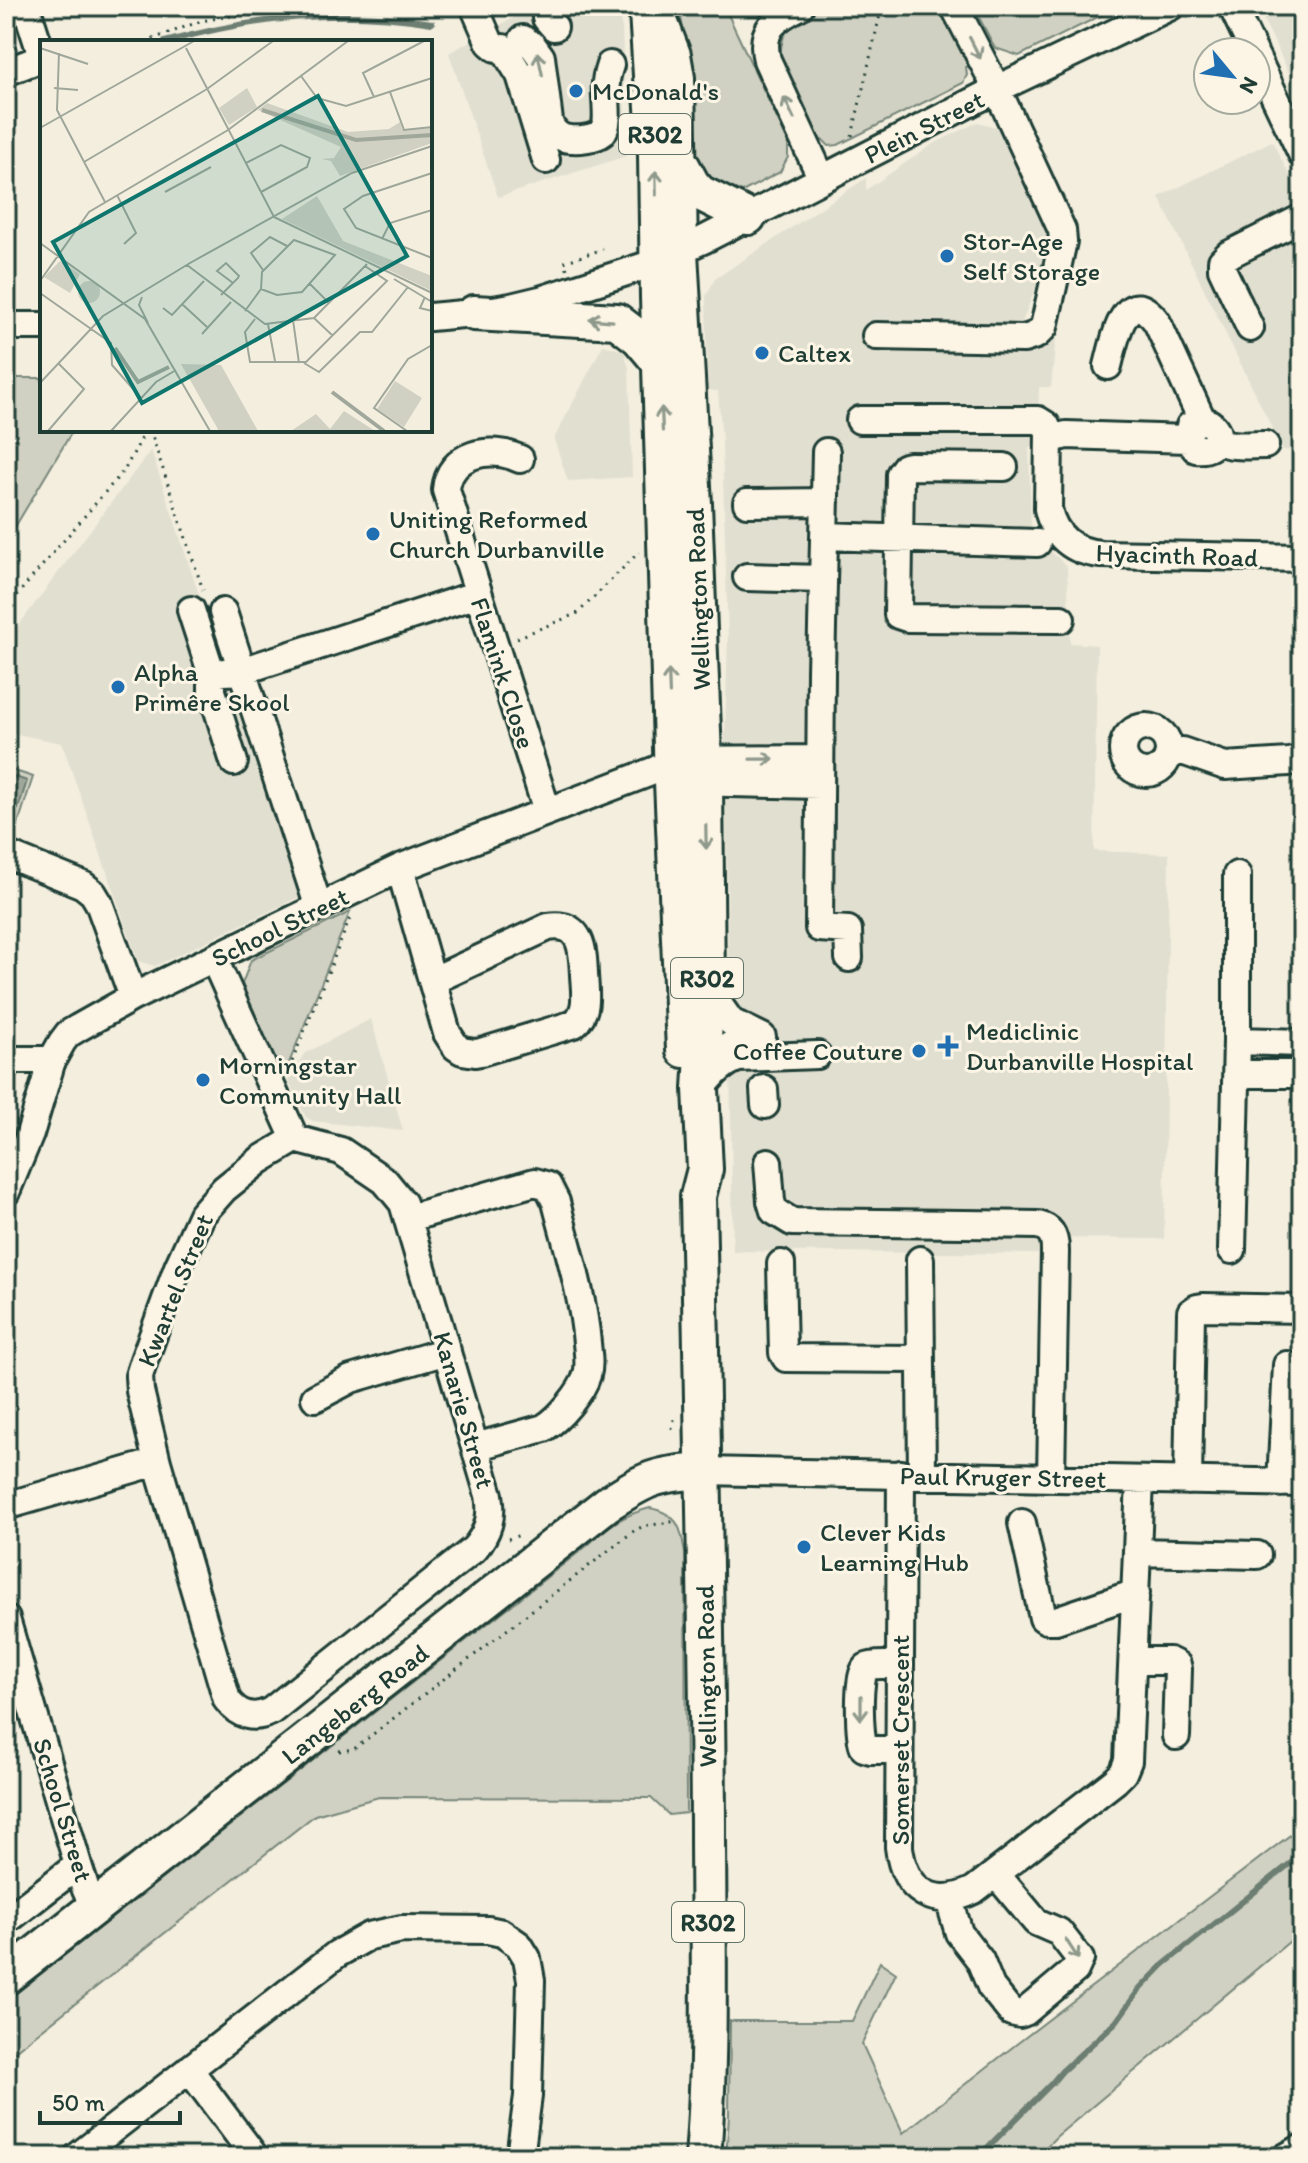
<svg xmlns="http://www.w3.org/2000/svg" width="1308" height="2163" viewBox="0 0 1308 2163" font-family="Itim,sans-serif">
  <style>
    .built { fill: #e1dfd0 }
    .green { fill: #d0d1c2; stroke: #78877b; stroke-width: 2 }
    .water { fill: #a0a89b; stroke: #6c7d72; stroke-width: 2 }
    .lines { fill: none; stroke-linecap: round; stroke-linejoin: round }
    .stream { stroke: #6c7d72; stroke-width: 6 }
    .minor-casing { stroke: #1f3d34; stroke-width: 32 }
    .major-casing { stroke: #1f3d34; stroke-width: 40 }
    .path { stroke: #1f3d34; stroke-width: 3; stroke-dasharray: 2 6; stroke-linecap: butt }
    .minor { stroke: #fcf5e5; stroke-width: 26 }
    .major { stroke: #fcf5e5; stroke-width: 34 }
    .oneway { stroke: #8e998c }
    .poi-dot { fill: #1f6fb2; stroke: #fcf5e5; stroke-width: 3 }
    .labels { text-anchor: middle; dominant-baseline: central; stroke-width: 6; stroke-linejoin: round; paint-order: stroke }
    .shield { fill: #fcf5e5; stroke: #617469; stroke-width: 2 }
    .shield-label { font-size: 24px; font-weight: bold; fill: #1f3d34 }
    .poi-label { font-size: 26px; fill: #1f3d34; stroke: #fcf5e5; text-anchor: start }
    .street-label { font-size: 26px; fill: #1f3d34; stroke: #fcf5e5 }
    .inset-river { fill: none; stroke: #a0a89b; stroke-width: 4 }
    .inset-road { fill: none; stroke: #9ea79a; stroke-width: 2 }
    .view { fill: #0f766e; fill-opacity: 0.15; stroke: #0f766e; stroke-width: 4 }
    .inset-edge { fill: none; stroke: #1f3d34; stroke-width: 4 }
  </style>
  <rect width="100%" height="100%" fill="#f3eede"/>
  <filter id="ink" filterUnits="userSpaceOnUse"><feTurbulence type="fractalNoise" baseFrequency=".0125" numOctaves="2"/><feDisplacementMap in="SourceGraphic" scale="16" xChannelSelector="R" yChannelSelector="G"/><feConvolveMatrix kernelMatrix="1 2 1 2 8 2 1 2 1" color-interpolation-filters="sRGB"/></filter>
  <g filter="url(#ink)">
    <path class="built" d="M535,6h80l7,22 4,128 -128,41 -49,-144z
      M1257,6h45v94z
      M978,122l21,6 49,105 2,17 -29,75 36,2 -6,60h-12l-2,60h-8l2,85 36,35 3,76 27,2 -3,206 75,3 -5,385 -123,-1 -1,16 -307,-3 -8,-514 3,-100 -6,-196 -4,-50 -10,-1 -2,-94 9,-17 151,-101v12l67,-46z
      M1272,141l26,51 -2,3 6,14v242l-19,-1 -124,-253z
      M603,345l21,6 5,18 3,108 -64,4 -14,-42z
      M151,450l148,447 -144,69 -17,-5 -76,-218 -56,-11v-90z
      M371,1019l32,112 -90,-10 -7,-4 -18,-36 16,-27z"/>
    <path class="green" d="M677,6h47l64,136v15l-8,15 -36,19 -8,2 -15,-2 -23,-25 -8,-97 -9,-52z
      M821,6h118l30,60 -3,1 1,8 -4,8 -125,62 -9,1 -6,-6 -4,2 -38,-80c-3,-33 13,-43 40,-56z
      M973,6h147l-101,50 -24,-8z
      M6,378h36v52h31l-67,112z
      M6,768l27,9 -20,63 -7,-3z
      M350,912l-67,166 -41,-94 9,-24z
      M650,1508c29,6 31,20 35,46l1,259 -17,2 -18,-17 -272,-1 -64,18 -309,243v-57l582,-456c20,-19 35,-30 62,-37z
      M1302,1826v105l-245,205 -21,21h-310l3,-41 1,-95h122l28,-59 16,11 -34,71 41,89 111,-87z"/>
    <path class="water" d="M6,774l21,7 -9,28 -12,-4z"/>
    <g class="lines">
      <path class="stream" d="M165,42c90,-25 174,-34 267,-19
        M978,2157l74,-74 10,-12 54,-49 23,-32 24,-25 139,-111"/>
      <defs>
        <path id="minor" d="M26,6l16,50
          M474,6l16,37 6,5
          M545,6l1,12 8,9
          M800,6c-24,12 -41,23 -33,54l55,119
          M1232,6l22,46
          M523,39l10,7 8,11 8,64c2,10 11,18 22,18 7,1 25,-1 31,-6 9,-9 2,-37 4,-50 0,-6 2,-12 4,-18
          M503,48l17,27 26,85
          M1256,57l46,97
          M6,72l36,-14
          M430,317l44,-4 37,-6 29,-7 105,-34 58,-26 294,-151 174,-83
          M6,326h36
          M1250,328l-28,-59v-8l6,-6 74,-37
          M876,336l148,3 12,-4 8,-8 19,-86 -1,-11 -65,-141 -43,-83
          M1108,366c6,-23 17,-87 49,-44l45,98c23,6 19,32 -6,29l-8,-10 2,-13 12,-6
          M860,420h178l8,5 3,7 -1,77c6,27 25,43 53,45l201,4
          M1049,440l17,-5 122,4
          M1216,440c16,8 32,5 49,5
          M826,452l-5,219 -2,257 29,2 1,28
          M520,459c-29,-14 -71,-6 -74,31l101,321
          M1004,467l-95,-1 -4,1 -5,7 -2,141 9,3 154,1
          M747,503l78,-1
          M824,536l213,7
          M747,577l76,2
          M191,610l21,65v16l22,71
          M223,612l96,296
          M212,675l12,-3 18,-1 236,-77
          M1123 750a23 23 0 1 1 46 0a23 23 0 1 1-46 0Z
          M1169,753l13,-2 43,15 64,-4 13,-3
          M687,782l133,3
          M6,854l77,31 10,8 6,10 34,94
          M400,868l47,165 9,14 6,4 13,2 6,-1 93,-28c15,-12 11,-31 10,-49 -1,-25 -2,-54 -36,-48l-116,54
          M214,959l81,180 -35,21 -36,29 -22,25 -24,53 -34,93 -5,16 1,15 17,71 70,238c12,16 27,20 44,11l203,-162c14,-16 19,-32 15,-54l-86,-292 -18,-22 -44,-30 -46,-12
          M707,988l24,34 31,15
          M1237,1041l65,2
          M720,1052l11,-7 31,-8
          M6,1060h46
          M1237,1074h65
          M701,1089c11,-13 20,-25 37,-31l79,-3
          M764,1089l1,16
          M768,1162l3,39 3,10 18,11 246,3c14,3 17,13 17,26l-4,227
          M6,1192l24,-58 22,-74 10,-18 6,-8 10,-6 55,-31 267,-129 256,-98 16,-10 148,-1
          M409,1218l126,-36 13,4 8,16c12,47 27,94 31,141 1,11 3,22 0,32 -5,17 -28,44 -43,53l-69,19
          M1232,1250l5,-209v-166
          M920,1260l2,215
          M781,1264l2,89 3,5 133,1
          M315,1398l36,-19 96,-28
          M704,1471l598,12
          M901,1474l-2,373c5,44 35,63 75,43l141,-109 8,-8 5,-12 12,-280
          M1188,1481l3,-169 6,-4 6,-1 99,2
          M1281,1483l6,-118
          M6,1506l151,-44
          M1022,1523l21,95 3,2h10l80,-27
          M1137,1552l120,3
          M6,1619l72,246 8,25 9,19
          M1133,1661h36l8,4 1,4 -2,67
          M899,1750h-28l-7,-2c-5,-11 -7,-76 3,-81 9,-4 24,-1 33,-2
          M949,1899l10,34 21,27 11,27 20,25 9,2 5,-2 50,-42 5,-11 -21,-27 -23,-10 -40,-48
          M6,1921l72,-56
          M189,2069l66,88
          M77,2157l260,-203 32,-18 33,-7 86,1 14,3 17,12 8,13 4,22 -3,116 -8,61
          M1286,2157l16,-9"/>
        <path id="major" d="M654,6l19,49 4,23 3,174 14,252 11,278 2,206 -6,101 4,80 -7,27c4,209 9,419 10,629 0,110 4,222 -5,332
          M647,12l9,143 2,142 14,485 12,268
          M679,160l13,24 8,9 48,24
          M474,313l143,8 22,17 22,26
          M6,1977l601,-473c40,-26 49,-30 97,-33"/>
      </defs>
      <use href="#minor" class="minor-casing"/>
      <use href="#major" class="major-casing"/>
      <path class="path" d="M145,42l56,-21 75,-13 32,-2
        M852,136l30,-130
        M567,269l-3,-7 39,-13
        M150,430l53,160
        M6,608l119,-139 21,-39
        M517,638l61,-25 61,-61
        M289,1069l62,-153
        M672,1429l3,-14
        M508,1539l12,-4
        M339,1751l15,-2 281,-219 9,-4 34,-5"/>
      <use href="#minor" class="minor"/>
      <use href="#major" class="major"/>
    </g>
    <defs><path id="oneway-shaft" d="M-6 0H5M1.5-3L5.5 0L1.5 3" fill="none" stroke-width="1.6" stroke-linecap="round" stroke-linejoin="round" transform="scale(2)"/></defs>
    <g class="oneway">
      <use href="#oneway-shaft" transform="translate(975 48) rotate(63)"/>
      <use href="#oneway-shaft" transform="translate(540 64) rotate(-102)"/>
      <use href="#oneway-shaft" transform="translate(789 108) rotate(-115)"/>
      <use href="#oneway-shaft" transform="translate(656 183) rotate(-91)"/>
      <use href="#oneway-shaft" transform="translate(601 320) rotate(-175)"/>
      <use href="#oneway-shaft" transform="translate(662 419) rotate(-92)"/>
      <use href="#oneway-shaft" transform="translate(669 682) rotate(-92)"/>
      <use href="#oneway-shaft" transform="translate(762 759) rotate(-1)"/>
      <use href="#oneway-shaft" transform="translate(706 837) rotate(89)"/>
      <use href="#oneway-shaft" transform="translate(861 1708) rotate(90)"/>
      <use href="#oneway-shaft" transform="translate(1072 1949) rotate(57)"/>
    </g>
  </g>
  <g class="poi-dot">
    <circle cx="576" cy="91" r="8"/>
    <circle cx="947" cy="256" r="8"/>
    <circle cx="762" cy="353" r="8"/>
    <circle cx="373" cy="534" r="8"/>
    <circle cx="118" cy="687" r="8"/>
    <path d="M944 1034h8v8h8v8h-8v8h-8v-8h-8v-8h8z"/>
    <circle cx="919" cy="1051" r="8"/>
    <circle cx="203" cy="1080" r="8"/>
    <circle cx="804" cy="1547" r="8"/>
  </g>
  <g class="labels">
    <g class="shield">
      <rect x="619" y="114" width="72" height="40" rx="6"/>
      <rect x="671" y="958" width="72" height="40" rx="6"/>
      <rect x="672" y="1902" width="72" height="40" rx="6"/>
    </g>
    <g class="shield-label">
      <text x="655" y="134">R302</text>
      <text x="707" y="978">R302</text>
      <text x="708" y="1922">R302</text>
    </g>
    <g class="poi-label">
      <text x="592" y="91">McDonald's</text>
      <text x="963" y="241">Stor-Age<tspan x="963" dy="30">Self Storage</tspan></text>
      <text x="778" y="353">Caltex</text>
      <text x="389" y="519">Uniting Reformed<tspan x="389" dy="30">Church Durbanville</tspan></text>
      <text x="134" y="672">Alpha<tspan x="134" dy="30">Primêre Skool</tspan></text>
      <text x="966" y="1031">Mediclinic<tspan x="966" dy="30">Durbanville Hospital</tspan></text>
      <text x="903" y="1051" text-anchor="end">Coffee Couture</text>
      <text x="219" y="1065">Morningstar<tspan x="219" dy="30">Community Hall</tspan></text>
      <text x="820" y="1532">Clever Kids<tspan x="820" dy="30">Learning Hub</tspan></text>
    </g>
    <g class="street-label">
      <text transform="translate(924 127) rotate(-27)">Plein Street</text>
      <text transform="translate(1177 555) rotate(2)">Hyacinth Road</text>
      <text transform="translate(698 599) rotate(-92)">Wellington Road</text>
      <text transform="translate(503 673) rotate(72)">Flamink Close</text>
      <text transform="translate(280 927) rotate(-26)">School Street</text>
      <text transform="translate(175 1290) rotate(-68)">Kwartel Street</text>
      <text transform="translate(464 1410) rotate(74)">Kanarie Street</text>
      <text transform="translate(1003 1477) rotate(1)">Paul Kruger Street</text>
      <text transform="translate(706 1676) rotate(-91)">Wellington Road</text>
      <text transform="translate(355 1704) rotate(-38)">Langeberg Road</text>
      <text transform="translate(900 1740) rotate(-90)">Somerset Crescent</text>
      <text transform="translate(63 1810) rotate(73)">School Street</text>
    </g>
  </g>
  <g transform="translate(40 40)">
    <rect width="392" height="392" fill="#f3eede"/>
    <path d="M207,48l10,19 -28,18 -10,-17zM227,63l81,29 41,-3 11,-7 2,7 30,-1v15l-92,33 -9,-15 -9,-2 12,-1 7,-11 -83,-37zM277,156l26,45 89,35v15l-150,-72zM20,221l20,13 -10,19 -26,-16zM38 252a11 11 0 1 1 22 0a11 11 0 1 1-22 0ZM141,324l40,1 37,66h-39zM355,341l27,17 -18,29 -27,-18zM304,371l31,20h-84l25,-17 14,15z" fill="#d0d1c2"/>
    <path class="inset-river" d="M222,70l94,30 76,-5M75,308l23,34 31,-15M292,352l52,39"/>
    <path class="inset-road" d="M0,8l48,16M146,8l88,169M19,13l-2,57 48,92M261,36l16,22 29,8 86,-28M14,48l24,2M350,52l14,38 28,-3M334,57l-11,-24 61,-32M0,88l154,-87M44,122l123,-73 66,-48M206,123l35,-18 29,13 -3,9 -46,25M392,133l-69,23 -19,13 12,19 76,30M125,152l46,-25M77,155l19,38 -12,11M234,177l158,76M342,199l8,-16 42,-13M0,203l105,76 65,112M147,225l78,59 49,-6 53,-54M223,230l-12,-17 19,-16 17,9M354,239l38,23M0,241l49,-69 139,-82 120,-89M270,244l19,19M0,253l71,50 1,22 29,33M181,255l17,-17 1,-2 -13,-13 -9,8 16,12M102,257l-3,8 9,18M385,257l-5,11 12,3M142,264l25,23M123,268l9,7 32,-34M205,271l16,-22 16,6 25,-3 33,-37 -41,-15 -32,32 -1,17M274,278l19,18M215,279l-10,13 5,30h56l81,-81 -22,-15M253,280l6,43M228,284l7,37M162,294l29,-32M264,323l15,9 41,-40h12l36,-45M0,343l63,-67 87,-53 162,-90 80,-27M8,391l36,-42 -25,-25M71,391l45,-49 20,-12M367,391l-33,-23 34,-49 24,-14"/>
    <path class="view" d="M278,56l89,160 -265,147 -89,-161z"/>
    <rect width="392" height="392" class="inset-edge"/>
  </g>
  <rect width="1308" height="2163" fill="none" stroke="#fcf5e5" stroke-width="32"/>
  <rect x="16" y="16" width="1276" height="2131" fill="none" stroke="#1f3d34" stroke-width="3" filter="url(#ink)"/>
  <g transform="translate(1232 76) rotate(119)"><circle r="38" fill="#fcf5e5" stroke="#a4ab9e" stroke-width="2"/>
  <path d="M0-6L14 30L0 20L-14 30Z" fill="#1f6fb2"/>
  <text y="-12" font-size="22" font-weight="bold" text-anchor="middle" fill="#1f3d34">N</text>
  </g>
  <path d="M40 2111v12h140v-12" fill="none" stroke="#1f3d34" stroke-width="4"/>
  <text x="52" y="2111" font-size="24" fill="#1f3d34" stroke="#fcf5e5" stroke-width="6" paint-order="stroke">50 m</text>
</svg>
